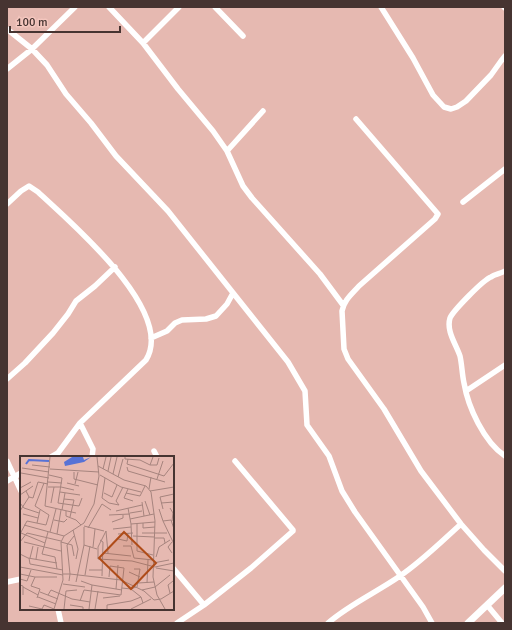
<svg xmlns="http://www.w3.org/2000/svg" width="512" height="630" viewBox="0 0 512 630" font-family="Signika,sans-serif">
  <style>
    .lines { fill: none; stroke-linecap: round; stroke-linejoin: round }
    .minor { stroke: #fff; stroke-width: 5.5 }
    .tertiary { stroke: #fff; stroke-width: 7 }
    .inset-river { fill: none; stroke: #5772d6; stroke-width: 2 }
    .inset-road { fill: none; stroke: #a6847e; stroke-width: 1 }
    .view { fill: #af4c19; fill-opacity: 0.15; stroke: #af4c19; stroke-width: 2 }
    .inset-edge { fill: none; stroke: #463431; stroke-width: 2 }
  </style>
  <rect width="100%" height="100%" fill="#e6b9b1"/>
  <g class="lines">
    <path class="minor" d="M109,7l34,36 35,46 35,42 14,20 16,35 9,12 68,76 23,31
      M215,7l28,29
      M381,7l32,51 20,37 11,12 7,2 6,-2 9,-6 25,-26 10,-14 4,-5
      M504,7l1,1
      M7,29l25,20 15,16 19,29 25,29 25,33 52,55 120,151 17,29 2,34 22,31 13,35 13,21 68,95 9,16
      M143,43l36,-36
      M7,69l25,-20 43,-42
      M356,119l82,95 -3,5 -76,67c-7,8 -15,14 -17,25l2,38 4,10 36,50 37,62 40,53 23,26 21,21
      M227,151l36,-40
      M463,202l42,-33
      M7,204l14,-13 8,-5 9,6c32,30 138,119 108,168l-66,63 -22,30 -7,4
      M505,271c-5,3 -10,3 -14,6 -8,3 -38,34 -41,41 -4,13 6,26 10,38 2,9 2,18 4,27 4,24 20,59 41,73
      M151,338l16,-7 8,-8 7,-3 24,-1 10,-3 11,-12 6,-11
      M7,379l18,-16 28,-30 15,-19 8,-13 19,-15 20,-19
      M466,391l39,-26
      M80,423l13,26 -1,8
      M154,451l3,6
      M7,461l14,30
      M7,481l14,-8
      M173,568l31,37
      M7,582l14,-3
      M487,605l15,18
      M58,609l3,14
      M177,623l27,-18 47,-37 42,-37v-1l-58,-69
      M328,623c22,-19 49,-31 72,-47 22,-15 41,-34 61,-52"/>
    <path class="tertiary" d="M468,623l37,-35"/>
  </g>
  <g transform="translate(20 456)">
    <rect width="154" height="154" fill="#e6b9b1"/>
    <path d="M52,1h11l1,3 7,-3 -7,5 -19,4 -1,-4z" fill="#5772d6"/>
    <path class="inset-river" d="M6,8l3,-4 20,1"/>
    <path class="inset-road" d="M30,1l-5,49 31,7M105,1v2l15,1 10,5 3,-8M108,3l-1,5 37,12 10,-13M12,9l18,2M130,9h7l2,-7M78,10l26,14 22,6 5,6 4,29 -2,56 4,18 8,14M107,11l1,4 37,11M2,12l27,4M30,13l49,3M83,13l3,-12M88,15l3,-14M54,16v7l24,6M1,17l28,5M93,18l4,-17M29,19l13,3 -4,25 21,3 3,-8M80,19l21,12 20,5M98,21l5,-18M85,22l-3,20 7,5 10,2 -3,-4 7,-14M137,23l6,-18M28,26l14,1M154,26v14M47,27l12,3M55,28l3,-12M28,31h13M41,31l13,3M0,32l11,-6M108,33l-4,9 9,3M129,33l2,-12M130,35l24,-4M40,36l20,3M84,37l8,4 5,-12M106,37l14,3 5,-10M0,39l13,-9M9,41l4,1 5,-16 10,2M44,43l10,1 -4,17M125,45l5,14M122,46l2,14M0,47l4,5 15,5M31,47l3,-16M141,47l13,-1M108,52l3,16M150,52l3,5 -1,8M139,53l4,12 8,-1 3,9M143,53l-3,-12 14,-3M42,54l3,-17M0,55l9,-14 -3,-6M46,55v5l10,4 5,5M96,55l26,-6M110,57l12,-2M3,58l15,4M89,59l21,-1M110,63l24,-5M34,64l10,2 3,-3M143,65l11,23M92,66l11,-4v-3M17,67l3,-13M117,67v28l16,4M123,67v5l12,-1M4,69l40,11M64,70l20,5M68,72l14,-24 9,6M93,73l18,-2M53,74l5,19 -2,10M28,76l-6,22 13,3 2,12M30,76l6,-23M1,77l24,10M122,77h25M0,78l7,-13 19,4 3,-10 -14,-9 9,-23M37,78l4,-24M98,78l15,-1M54,80l-7,9 3,29 51,6 23,11 10,9 7,-1 13,-8M113,80l21,1M134,82h10l1,5M98,83l9,2 1,-8M80,84l3,2 -1,34M0,86l7,-9 34,8M4,86l37,9M41,86l11,3 2,11M152,86l-4,5 4,6M64,89l13,4M112,89l-1,-21 24,-2M103,90h8l3,12 19,2M73,91l2,-18M83,97l28,3M88,97l-2,-22 -8,16v12l34,2 23,6 19,-4M0,98l8,4 29,5M136,101l3,-10 11,-7M9,102l1,6 33,6M10,102l3,-12M16,103l2,-12M133,107l16,-3M0,111l43,8M136,112l18,3M114,113h6l-3,18M69,114h13M109,116l11,5M0,118l15,3h22M43,118h7l-1,7M65,119l5,-29M15,121l-4,9 9,3 -3,9M89,121l1,-11 14,2 -3,27M0,123l7,2 4,-11M61,125l11,4 30,5M56,126l8,-37v-18M118,127l16,-1M127,127l1,-23M43,128l22,3M0,129l3,1v9M3,131l15,8M102,132l9,1 5,-2M96,133l2,-24M111,133l10,8 2,6M122,134l13,-3 15,-12M20,136l18,7M150,137l-2,-8 5,-4M28,139l3,-5 21,9 18,3M18,141l18,7M83,142l17,-2M60,145l4,-11 37,5M50,149l13,2v2M9,150l13,3M22,153l2,-4 10,4M34,153l9,-29 -2,-38 3,-6 20,-13 10,-19 5,-28 -2,-19M44,153l2,-18 11,-1M69,153l3,-24M75,153l3,-18M87,153v-4l24,-4 10,-4M111,153l20,-10"/>
    <path class="view" d="M104,76l32,31 -25,26 -32,-31z"/>
    <rect width="154" height="154" class="inset-edge"/>
  </g>
  <rect width="512" height="630" fill="none" stroke="#463431" stroke-width="16"/>
  <path d="M10 26v6h110v-6" fill="none" stroke="#463431" stroke-width="2"/>
  <text x="16" y="26" font-size="12" fill="#463431" stroke="#f4c6be" stroke-width="3" paint-order="stroke">100 m</text>
</svg>
